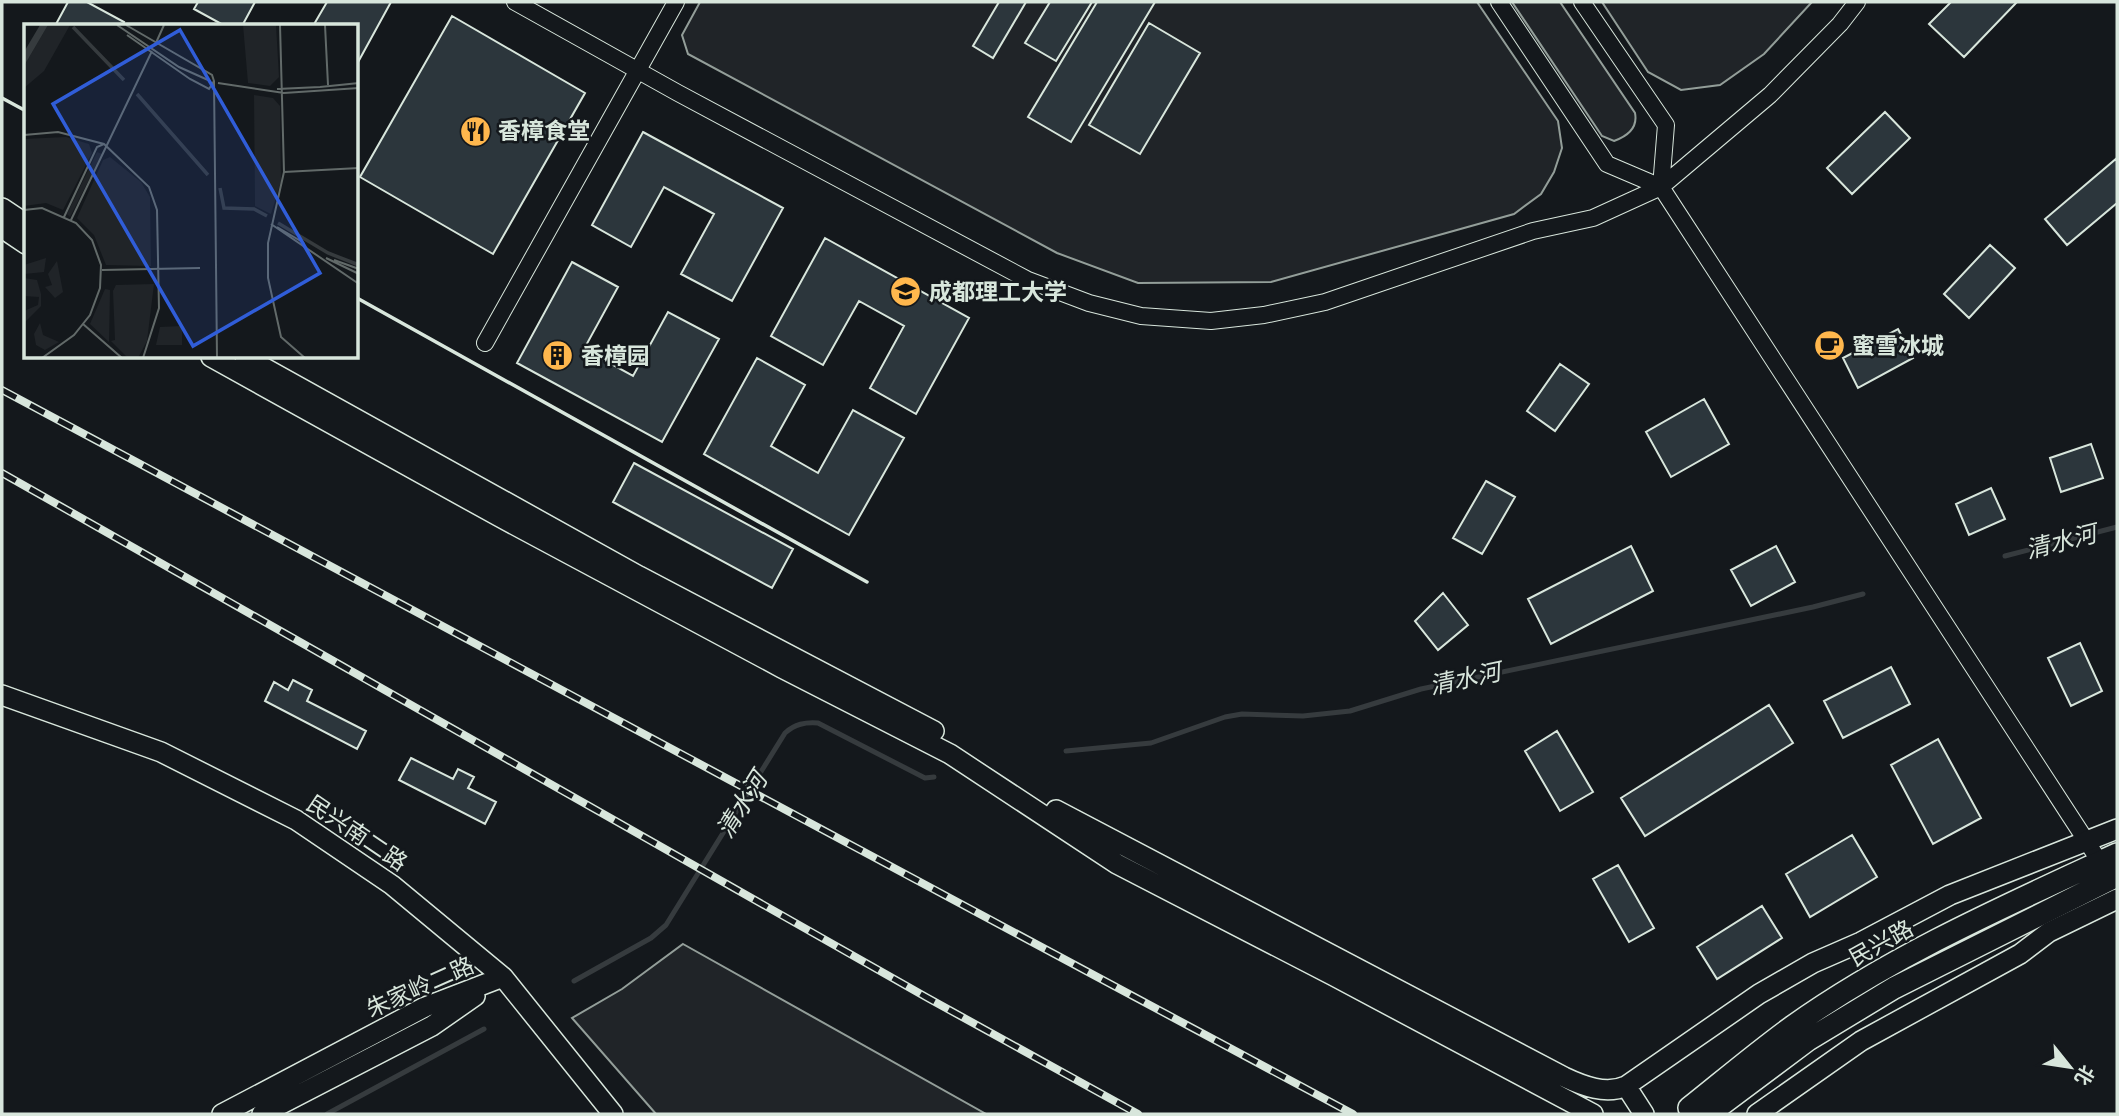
<svg xmlns="http://www.w3.org/2000/svg" width="2119" height="1116" viewBox="0 0 2119 1116" font-family="'Fira Sans Condensed','Noto Sans SC',sans-serif">
  <style>
    .green { fill: #202428; stroke: #939e99; stroke-width: 2 }
    .lines { fill: none; stroke-linecap: round; stroke-linejoin: round }
    .stream { stroke: #363b3e; stroke-width: 5 }
    .building { fill: #2c363c; stroke: #d8e6dc; stroke-width: 2 }
    .minor-casing { stroke: #d8e6dc; stroke-width: 18 }
    .tertiary-casing { stroke: #d8e6dc; stroke-width: 22 }
    .secondary-casing { stroke: #d8e6dc; stroke-width: 24 }
    .minor { stroke: #14181c; stroke-width: 16 }
    .tertiary { stroke: #14181c; stroke-width: 19 }
    .secondary { stroke: #14181c; stroke-width: 21 }
    .rail-casing { stroke: #d8e6dc; stroke-width: 8 }
    .rail { stroke: #14181c; stroke-width: 5; stroke-dasharray: 16; stroke-linecap: butt }
    .wall { stroke: #d8e6dc; stroke-width: 3.5 }
    .labels { text-anchor: middle; dominant-baseline: central; stroke-width: 5; stroke-linejoin: round; paint-order: stroke }
    .poi-label { font-size: 23px; font-weight: bold; fill: #d8e6dc; stroke: #14181c; text-anchor: start }
    .street-label { font-size: 23px; fill: #d8e6dc; stroke: #14181c }
    .water-label { font-size: 24px; font-style: italic; fill: #d8e6dc; stroke: #14181c }
    .inset-river { fill: none; stroke: #363b3e; stroke-width: 3.5 }
    .inset-road { fill: none; stroke: #626a69; stroke-width: 2 }
    .view { fill: #305dd8; fill-opacity: 0.15; stroke: #305dd8; stroke-width: 3.5 }
    .inset-edge { fill: none; stroke: #d8e6dc; stroke-width: 3.5 }
  </style>
  <rect width="100%" height="100%" fill="#14181c"/>
  <path class="green" d="M700,2h777l81,119 4,27 -8,24 -13,22 -27,20 -243,68 -133,1 -81,-30 -369,-199 -6,-19z
    M1512,2h48l75,111c3,15 -7,23 -21,28l-12,-5z
    M1602,2h210l-48,52 -44,31 -39,5 -33,-18z
    M683,944l303,170h-330l-84,-96 50,-29z"/>
  <g class="lines">
    <path class="stream" d="M2005,556l112,-29
      M1066,751l85,-8 74,-26 17,-3 61,2 47,-5 71,-22 392,-82 50,-13
      M574,981l77,-43 15,-13 119,-192c10,-9 20,-11 33,-10l107,55 9,-1
      M327,1114l157,-85"/>
  </g>
  <path class="building" d="M68,2h19l37,20 -2,4h-67z
    M198,2h57l-13,24h-17l-31,-17z
    M327,2h64l-34,62v-38h-44z
    M999,2h27l-33,56 -20,-12z
    M1050,2h42l-36,59 -31,-18z
    M1097,2h58l-84,140 -43,-25z
    M1951,2h66l-53,55 -35,-33z
    M452,16l133,77 -92,161 -133,-77z
    M1149,23l51,30 -60,101 -51,-29z
    M1885,112l25,26 -58,56 -25,-26z
    M643,132l140,76 -51,93 -51,-27 33,-60 -50,-27 -33,60 -39,-22z
    M2117,158v45l-50,42 -22,-26z
    M825,238l144,80 -53,96 -46,-26 34,-62 -45,-25 -36,64 -52,-29z
    M1990,245l25,23 -46,50 -25,-24z
    M572,262l46,25 -34,62 49,27 35,-64 51,27 -57,103 -145,-79z
    M1898,329l15,29 -55,30 -15,-30z
    M757,358l48,27 -34,61 47,27 35,-63 51,28 -55,97 -145,-81z
    M1560,364l29,20 -34,47 -28,-20z
    M1704,399l25,45 -58,33 -25,-45z
    M2091,444l12,34 -42,14 -11,-34z
    M634,463l159,86 -21,39 -159,-86z
    M1486,481l29,16 -33,57 -29,-16z
    M1991,488l14,31 -36,16 -13,-31z
    M1631,546l22,45 -102,53 -23,-45z
    M1776,546l19,36 -44,24 -20,-36z
    M1443,593l25,32 -30,25 -23,-29z
    M2080,643l22,48 -31,15 -23,-48z
    M1891,667l19,37 -67,34 -19,-37z
    M293,680l19,10 -5,11 59,30 -9,18 -92,-48 9,-19 14,8z
    M1769,705l24,38 -148,93 -24,-38z
    M1557,731l36,61 -33,19 -35,-60z
    M1938,739l43,79 -48,26 -42,-79z
    M411,758l42,21 5,-10 16,8 -6,11 28,14 -11,22 -86,-44z
    M1852,835l25,42 -67,40 -24,-43z
    M1618,865l36,63 -25,14 -36,-63z
    M1762,906l20,32 -65,41 -20,-32z"/>
  <g class="lines">
    <defs>
      <path id="minor" d="M515,2l163,91 350,187 61,23 52,13 70,5 53,-6 61,-13 208,-71 60,-13 68,-31 109,-92 70,-71 17,-22
        M1499,2l108,162 54,23 439,675
        M1582,2l84,123 -5,62
        M485,343l191,-341"/>
      <path id="tertiary" d="M2,208l24,16
        M2,228l24,16
        M211,357l287,159 284,152 168,86 167,110 217,112 259,138
        M245,357l394,219 295,155
        M2,695l159,57 135,68 96,65 111,92 110,137
        M1056,810l508,267c19,9 42,18 62,9
        M222,1114l203,-107 78,-30
        M262,1114l170,-88 43,-30
        M1644,1114l-18,-28 133,-92 54,-31 48,-21 89,-47 167,-66
        M1757,1114l104,-73 159,-87 29,-22 68,-33"/>
      <path id="secondary" d="M1689,1108c34,-27 68,-56 104,-82 100,-71 214,-121 324,-172
        M1709,1114l99,-74 86,-52 223,-112"/>
    </defs>
    <use href="#minor" class="minor-casing"/>
    <use href="#tertiary" class="tertiary-casing"/>
    <use href="#secondary" class="secondary-casing"/>
    <use href="#minor" class="minor"/>
    <use href="#tertiary" class="tertiary"/>
    <use href="#secondary" class="secondary"/>
    <defs>
      <path id="rail" d="M2,390l1351,724
        M2,473l924,524 212,117"/>
    </defs>
    <use href="#rail" class="rail-casing"/>
    <use href="#rail" class="rail"/>
    <path class="wall" d="M2,98l24,13
      M357,298l510,284"/>
  </g>
  <defs>
    <symbol id="restaurant-disc" viewBox="-11 -11 22 22"><circle r="9.5" fill="#ffb74d" stroke="#14181c"/><path d="M-5-6h1v4h1v-4h1v4h1v-4h1v5L-1.5 .5V6h-2V.5L-5-1ZM5-6V6H3V1.5H1.5Q1.5-4 5-6Z" fill="#111"/></symbol>
    <symbol id="university-disc" viewBox="-11 -11 22 22"><circle r="9.5" fill="#ffb74d" stroke="#14181c"/><path d="M0-5L7-2L0 1L-7-2ZM-4 1L0 2.5L4 1V4Q0 6-4 4Z" fill="#111"/></symbol>
    <symbol id="cafe-disc" viewBox="-11 -11 22 22"><circle r="9.5" fill="#ffb74d" stroke="#14181c"/><path d="M-5.5-4.5H6V0H3Q3 3.5 0 3.5H-2.5Q-5.5 3.5-5.5 0ZM3-3.2v2h1.7v-2ZM-6 4.5H4V6H-6Z" fill="#111"/></symbol>
    <symbol id="building-disc" viewBox="-11 -11 22 22"><circle r="9.5" fill="#ffb74d" stroke="#14181c"/><path d="M-4-6H4V6H1V3H-1V6H-4ZM-2.5-4.3h1.7v1.8h-1.7ZM.8-4.3h1.7v1.8H.8ZM-2.5-1h1.7V.8h-1.7ZM.8-1h1.7V.8H.8Z" fill="#111"/></symbol>
  </defs>
  <g fill-rule="evenodd">
    <use href="#restaurant-disc" x="458" y="114" width="35" height="35"/>
    <use href="#university-disc" x="888" y="274" width="35" height="35"/>
    <use href="#cafe-disc" x="1812" y="328" width="35" height="35"/>
    <use href="#building-disc" x="540" y="338" width="35" height="35"/>
  </g>
  <g class="labels">
    <g class="poi-label">
      <text x="498" y="131">香樟食堂</text>
      <text x="929" y="292">成都理工大学</text>
      <text x="1852" y="346">蜜雪冰城</text>
      <text x="581" y="356">香樟园</text>
    </g>
    <g class="street-label">
      <text transform="translate(357 833) rotate(34)">民兴南二路</text>
      <text transform="translate(1881 943) rotate(-29)">民兴路</text>
      <text transform="translate(420 987) rotate(-24)">朱家岭二路</text>
    </g>
    <g class="water-label">
      <text transform="translate(2061 542) rotate(-14)">清水河</text>
      <text transform="translate(1465 679) rotate(-12)">清水河</text>
      <text transform="translate(742 805) rotate(-58)">清水河</text>
    </g>
  </g>
  <g transform="translate(24 24)">
    <rect width="334" height="334" fill="#14181c"/>
    <path d="M24,1h22l-26,46 -20,17v-22zM219,1h33l3,52 -9,9 -22,-3zM230,71l19,3 7,8 1,76 -10,32 -16,-8zM42,113l23,7 3,9 -29,57 -17,-7 -22,3v-67zM73,128l5,2 -32,63 -3,-3zM86,133l31,25 9,15 1,69 -45,-1 -12,-30 -17,-17 26,-58zM22,234l-2,14 -20,2v-9zM33,237l6,31 -8,6 -10,-11 7,-2 -4,-11zM0,254l13,2 4,14v12l-17,17v-12l14,-6 1,-8 -15,-1zM130,260l-7,57 -9,17h-10l-17,-17 4,-1 -2,-49 3,-6zM81,265l5,1 -1,52 -19,-18zM16,299l3,12 16,7 -14,8 -9,-5 -2,-11zM158,302v19h-26l4,-18z" fill="#202428"/>
    <path d="M16,1h8l-24,41v-14z" fill="#363b3e"/>
    <path class="inset-river" d="M49,3l51,53M113,70l71,81M196,164l4,20 30,1 13,7M254,199l50,30 31,12"/>
    <path class="inset-road" d="M93,1l62,42 29,13M102,1l86,50 2,6 -5,8 -19,-10 -63,-44M256,1l4,147 -16,71v35l13,59 24,21M301,1l3,60M131,21l9,-20M190,57l3,277M194,59l66,10 75,-5M296,63l39,-4M253,65l43,-2M0,111l34,-3 46,12 45,43 8,23 2,98 -16,50M260,148l75,-4M0,186l18,-2 34,15 16,17 9,25 -1,23 -10,27 -16,20 -32,23M40,193l33,-70 7,-3M47,196l81,-169M247,200l88,60M253,203l27,16M302,234l33,16M310,236l25,9M78,246l98,-2M59,300l39,34"/>
    <path class="view" d="M156,6l140,243 -127,73 -140,-242z"/>
    <rect width="334" height="334" class="inset-edge"/>
  </g>
  <rect width="2119" height="1116" fill="none" stroke="#d8e6dc" stroke-width="7"/>
  <g transform="translate(2070 1067) rotate(120)" stroke="#14181c" stroke-width="5" paint-order="stroke">
  <path d="M0-5L12 26L0 18L-12 26Z" fill="#d8e6dc"/>
  <text y="-10" font-size="19" font-weight="bold" text-anchor="middle" fill="#d8e6dc">北</text>
  </g>
</svg>
